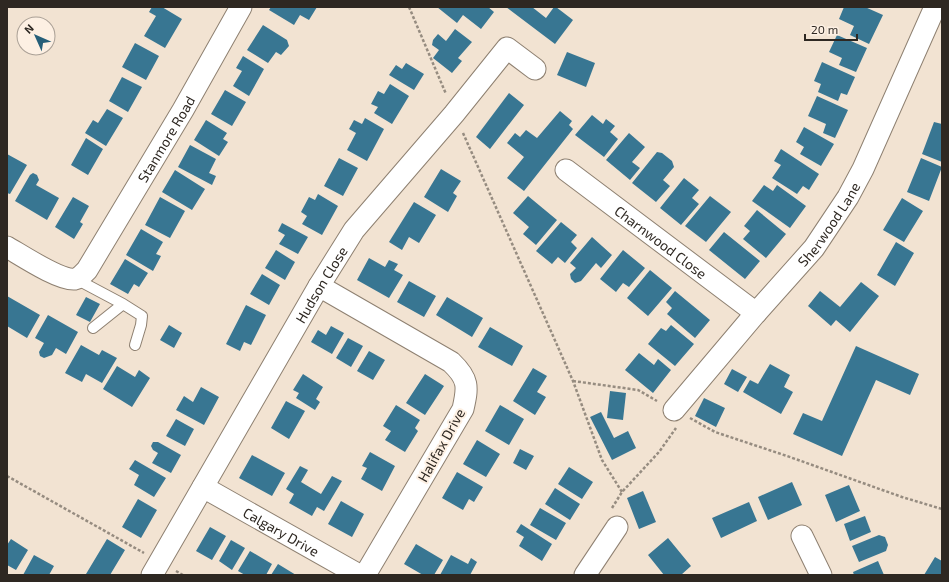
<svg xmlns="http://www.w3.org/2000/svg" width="949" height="582" viewBox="0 0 949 582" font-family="'Exo 2',sans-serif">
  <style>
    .building { fill: #387692 }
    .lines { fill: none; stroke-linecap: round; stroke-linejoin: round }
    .lane-casing { stroke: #8e8071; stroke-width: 12 }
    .street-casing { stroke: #8e8071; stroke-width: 23 }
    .path { stroke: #968c80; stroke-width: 2.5; stroke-dasharray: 3 2; stroke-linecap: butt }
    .lane { stroke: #fff; stroke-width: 10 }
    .street { stroke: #fff; stroke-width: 21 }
    .labels { text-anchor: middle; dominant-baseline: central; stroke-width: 4; stroke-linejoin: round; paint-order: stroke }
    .street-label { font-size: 14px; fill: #2e2822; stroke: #fdf0e3 }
  </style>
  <rect width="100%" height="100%" fill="#f2e3d2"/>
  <path class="building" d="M152,7h10l20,12 -17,29 -21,-12 12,-20 -7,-4z
    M271,7h46l-8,13 -9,-5 -6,10 -25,-15z
    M437,7h51l6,5 -13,17 -18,-14 -6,8z
    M506,7h26l14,11 8,-11h2l17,13 -18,24z
    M844,7h21l18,8 -14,29 -19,-9 4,-9 -15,-7z
    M263,25l24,15 2,6 -8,9 -5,-3 -8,11 -21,-13z
    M455,29l17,13 -14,16 4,3 -10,12 -19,-15 6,-8 -7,-5 1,-5 5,-6 8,7z
    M837,35l30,13 -11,24 -17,-7 3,-7 -13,-6z
    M135,43l24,13 -13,24 -24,-13z
    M567,52l28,11 -9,24 -29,-12z
    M243,56l21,13 -15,27 -16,-10 9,-15 -6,-3z
    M822,62l33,15 -8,18 -6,-2 -3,8 -20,-9 3,-8 -7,-3z
    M406,63l18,11 -10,16 -25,-15 7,-10 6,4z
    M122,77l20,10 -14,25 -19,-11z
    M390,84l19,12 -17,28 -18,-11 4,-6 -7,-3 7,-13 6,3z
    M225,90l21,12 -14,24 -21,-12z
    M509,93l15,12 -34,44 -14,-12z
    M817,96l31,14 -13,28 -12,-5 3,-9 -18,-8z
    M107,109l16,9 -17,28 -21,-13 8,-13 5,3z
    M560,111l12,10 -3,4 4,4 -49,62 -17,-13 17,-21 -17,-14 8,-10 5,4 6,-7 11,8z
    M592,115l11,9 3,-5 9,7 -5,6 8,7 -14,18 -29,-22z
    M365,118l19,11 -17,32 -20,-11 9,-17 -7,-4 5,-9 8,4z
    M206,120l21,13 -4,6 5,3 -9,14 -25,-16z
    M934,122l8,2v38l-20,-8z
    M804,127l30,17 -13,22 -21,-12 4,-7 -8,-5z
    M629,133l16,14 -13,15 8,6 -10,12 -24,-20z
    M86,138l17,11 -15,26 -17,-10z
    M190,145l26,14 -7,14 7,3 -4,9 -34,-18z
    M781,149l38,25 -10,16 -6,-4 -6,8 -25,-16 9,-13 -7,-4z
    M657,152l5,1 10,8 2,6 -11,13 7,6 -14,16 -24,-19z
    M7,154l20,11 -17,29 -3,-1z
    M339,158l19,10 -15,28 -19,-10z
    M921,158l21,9 -13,34 -22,-9z
    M441,169l20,12 -8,12 4,3 -9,16 -24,-15z
    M175,170l30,19 -13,21 -30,-18z
    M33,173l4,2 2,5 -3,5 23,13 -12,22 -32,-19 15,-26z
    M684,178l15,12 -7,8 7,6 -18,21 -21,-17z
    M764,185l9,6 4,-6 29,21 -16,22 -38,-27z
    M318,194l20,12 -16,29 -20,-11 5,-8 -6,-4 8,-15 6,3z
    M528,196l29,24 -21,25 -13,-11 6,-7 -16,-14z
    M710,196l21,16 -25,30 -21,-16z
    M73,197l16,9 -9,16 3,2 -9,15 -19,-12z
    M160,197l25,14 -15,27 -25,-13z
    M902,198l21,13 -19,31 -21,-12z
    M414,202l22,13 -17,28 -10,-6 -7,13 -13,-8z
    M757,210l29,24 -20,24 -23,-19 7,-8 -6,-5z
    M561,222l16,13 -6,7 6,6 -12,15 -7,-6 -6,7 -16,-13z
    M282,223l26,14 -10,17 -19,-10 6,-9 -7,-4z
    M141,229l22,13 -7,12 5,2 -8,15 -27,-16z
    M724,232l36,29 -15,18 -36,-29z
    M592,237l20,18 -11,13 -5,-5 -15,18 -6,2 -4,-4 -1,-5 6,-6 -6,-5z
    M896,242l18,11 -19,33 -18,-11z
    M276,250l19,12 -10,18 -20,-12z
    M623,250l22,18 -16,19 -6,-4 -7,9 -16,-13z
    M369,258l16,9 4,-7 9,4 -4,6 9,5 -14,23 -32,-18z
    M125,259l23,14 -9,14 -5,-3 -6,10 -18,-10z
    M650,270l22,18 -24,28 -21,-18z
    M262,274l18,11 -11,20 -19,-11z
    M409,281l27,15 -12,21 -27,-15z
    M861,282l18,14 -29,36 -14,-12 -5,6 -23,-20 12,-15 20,16z
    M675,291l35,29 -15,18 -28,-24 5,-6 -6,-6z
    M7,296l33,19 -13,23 -20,-12z
    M86,297l14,7 -10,18 -14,-7z
    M447,297l36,21 -11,19 -36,-22z
    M246,305l20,10 -15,30 -7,-3 -4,9 -14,-7z
    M48,315l30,17 -12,22 -10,-6 -4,7 -8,3 -4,-2 -1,-4 5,-9 -9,-5z
    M169,325l13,8 -8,15 -14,-8z
    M671,325l23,19 -19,22 -27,-22 13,-16 5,3z
    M331,326l13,7 -12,21 -21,-12 7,-12 8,5z
    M490,327l33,19 -11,20 -34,-19z
    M348,338l15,8 -12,21 -15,-9z
    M81,345l18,10 3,-5 15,8 -15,25 -16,-9 -4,8 -17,-9z
    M856,346l63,28 -9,21 -34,-15 -34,76 -49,-22 10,-21 19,8z
    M369,351l16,9 -12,20 -16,-9z
    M639,353l15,12 4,-6 13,11 -18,23 -28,-23z
    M770,364l20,11 -6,12 9,5 -12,22 -38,-22 7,-12 8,4z
    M117,366l18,11 4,-7 11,8 -18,29 -29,-18z
    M533,368l14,8 -10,16 9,5 -11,18 -22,-14z
    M732,369l15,8 -9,15 -14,-8z
    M303,374l20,13 -7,12 4,3 -5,8 -19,-12 3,-5 -6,-3z
    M425,374l19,12 -19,29 -19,-12z
    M201,387l18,10 -15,28 -28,-15 8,-14 9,6z
    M610,391l16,2 -3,27 -16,-2z
    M704,398l21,10 -9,19 -21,-11z
    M286,401l19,10 -16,28 -18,-11z
    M396,405l24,15 -5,8 3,3 -13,21 -20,-12 6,-9 -8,-5z
    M500,405l24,14 -15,26 -24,-14z
    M601,412l13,26 14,-7 8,17 -24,12 -22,-43z
    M176,419l18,10 -9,17 -19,-10z
    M477,440l23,14 -14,23 -23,-13z
    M153,442h5l23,13 -10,18 -19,-10 6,-10 -5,-3 -2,-4z
    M520,449l14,7 -8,14 -13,-7z
    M370,452l25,14 -13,25 -21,-12 6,-11 -5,-2z
    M252,455l33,18 -13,23 -33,-18z
    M135,460l31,18 -12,19 -20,-12 5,-10 -10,-6z
    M300,466l8,4 -7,12 20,12 11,-18 10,5 -18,30 -7,-4 -5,9 -23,-13 5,-9 -8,-5z
    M569,467l24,15 -11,17 -24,-15z
    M457,472l26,15 -9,15 -5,-3 -6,11 -21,-12z
    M792,482l10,23 -34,15 -10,-23z
    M849,485l11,26 -24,11 -11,-27z
    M555,488l25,16 -10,16 -25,-16z
    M643,491l13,31 -17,7 -12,-31z
    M138,499l19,11 -16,28 -19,-11z
    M341,501l23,13 -12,23 -24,-13z
    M749,502l8,19 -36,17 -9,-20z
    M540,508l26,15 -10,17 -26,-15z
    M865,516l6,16 -21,9 -6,-17z
    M521,524l31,20 -10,17 -23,-15 5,-9 -8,-5z
    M210,527l16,9 -14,24 -16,-9z
    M879,535l6,2 3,8 -2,6 -27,11 -7,-16z
    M668,538l23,28 -10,9h-17l-16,-20z
    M11,539l17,11 -12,20 -9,-5v-20z
    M107,539l18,11 -15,25h-22l-2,-1z
    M231,540l14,8 -13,22 -13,-9z
    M416,544l27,16 -9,15h-11l-19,-11z
    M250,551l22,13 -6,11h-21l-7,-4z
    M34,555l20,11 -5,9h-26z
    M451,555l17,9 3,-6 6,4 -7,13h-30z
    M935,557l7,4v14h-18z
    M878,561l6,14h-30l-1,-3z
    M278,564l18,11h-25z"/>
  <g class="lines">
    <defs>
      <path id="lane" d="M76,279l47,25 19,12 -1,9 -6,20
        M93,328l30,-24"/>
      <g id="street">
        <path id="s1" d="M566,170l190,143"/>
        <path id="s2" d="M7,247c14,8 53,34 68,32 5,-1 9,-6 12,-9l96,-160 58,-103"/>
        <path d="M319,286l132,76c18,17 17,25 12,47l-98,166"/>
        <path id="s3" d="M674,410l82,-97 58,-65 34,-51 15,-28 72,-162"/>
        <path id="s4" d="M203,487l156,88"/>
        <path d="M802,536l19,39"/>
        <path id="s5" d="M152,575l167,-289 35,-56 100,-116 53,-66 28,21"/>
        <path d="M585,575l32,-48"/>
      </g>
    </defs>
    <use href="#lane" class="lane-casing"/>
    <use href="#street" class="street-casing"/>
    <path class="path" d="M409,7l37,87
      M463,133l110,248 29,79 20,32
      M573,381l65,9 19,11
      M690,418l25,14 72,24 115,41 40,12
      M7,476l137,77
      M612,508l10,-16 37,-40 17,-24
      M176,571l7,4"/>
    <use href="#lane" class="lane"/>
    <use href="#street" class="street"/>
  </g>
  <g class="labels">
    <g class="street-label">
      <text stroke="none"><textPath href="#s2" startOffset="244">Stanmore Road</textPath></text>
      <text stroke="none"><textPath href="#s3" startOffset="242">Sherwood Lane</textPath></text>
      <text stroke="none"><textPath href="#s1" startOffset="119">Charnwood Close</textPath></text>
      <text stroke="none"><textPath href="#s5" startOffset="336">Hudson Close</textPath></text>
      <text transform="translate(441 445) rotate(-61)">Halifax Drive</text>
      <text stroke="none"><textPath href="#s4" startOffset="90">Calgary Drive</textPath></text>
    </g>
  </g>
  <rect width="949" height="582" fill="none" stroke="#2e2822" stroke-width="16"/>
  <g transform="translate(36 36) rotate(315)"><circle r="19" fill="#fdf0e3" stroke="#aaa096"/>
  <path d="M0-3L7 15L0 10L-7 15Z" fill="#265f79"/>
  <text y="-6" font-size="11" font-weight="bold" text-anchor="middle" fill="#2e2822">N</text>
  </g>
  <path d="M805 34v6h52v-6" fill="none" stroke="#2e2822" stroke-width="2"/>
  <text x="811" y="34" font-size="12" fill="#2e2822" stroke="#fdf0e3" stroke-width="3" paint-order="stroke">20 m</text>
</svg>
